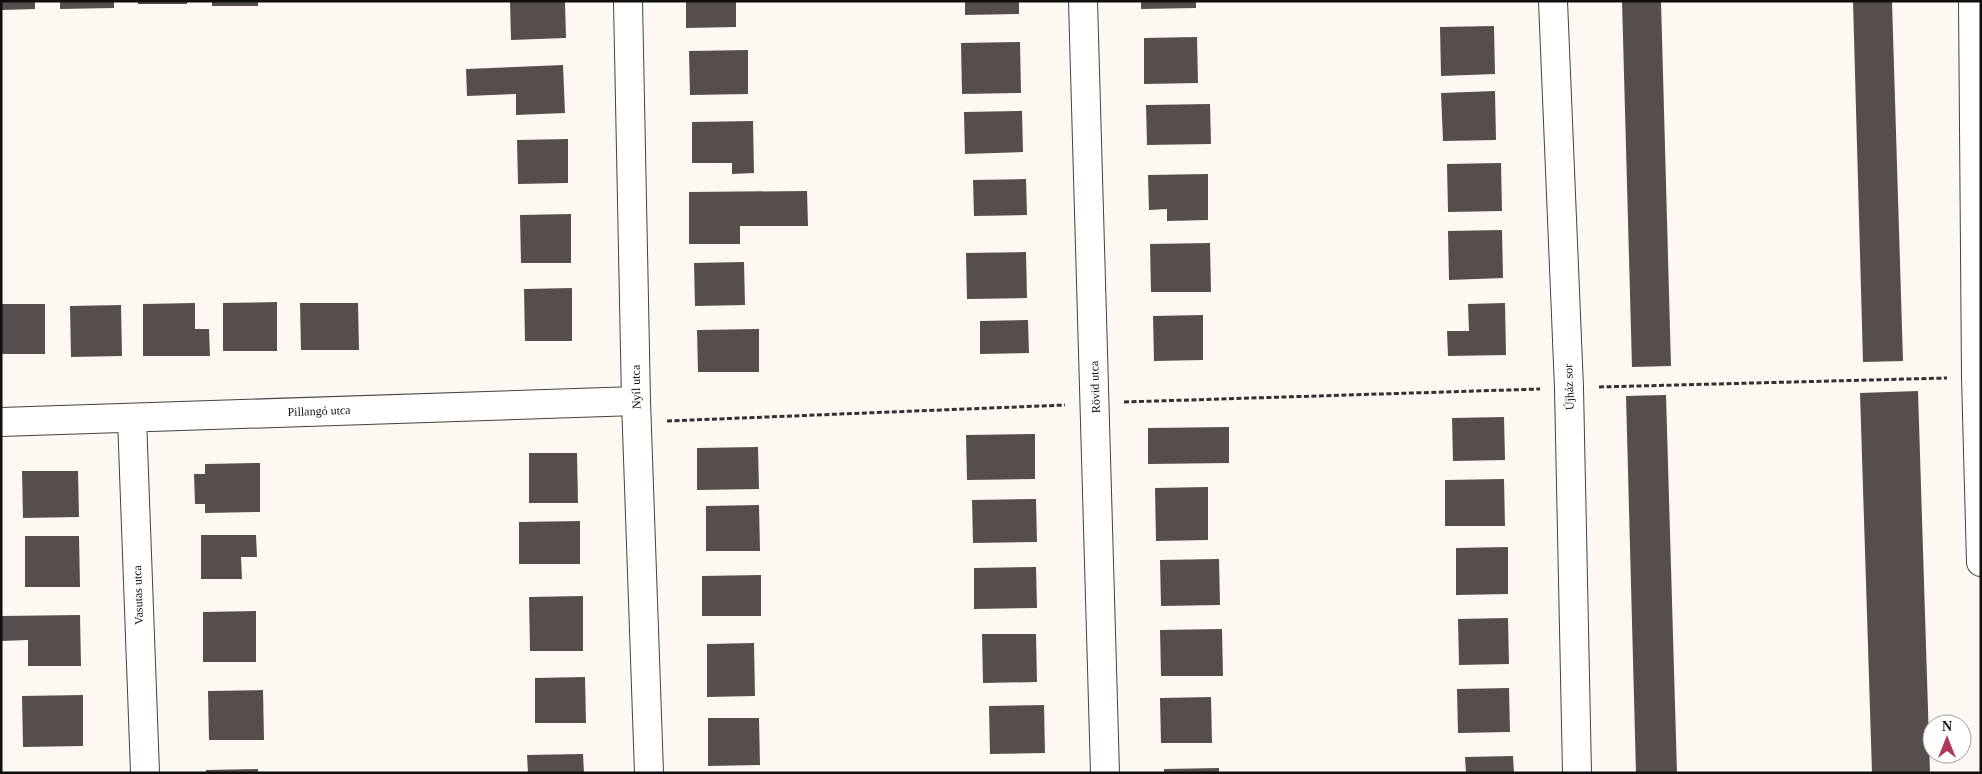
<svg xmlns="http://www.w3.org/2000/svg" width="1982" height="774" viewBox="0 0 1982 774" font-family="'Times New Roman',serif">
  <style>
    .building { fill: #564e4c }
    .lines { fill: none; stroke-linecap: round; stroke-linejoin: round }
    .minor-casing { stroke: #424242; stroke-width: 30 }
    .path { stroke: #313131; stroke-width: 3; stroke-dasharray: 5 2.5; stroke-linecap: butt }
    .minor { stroke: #fff; stroke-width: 28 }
    .labels { text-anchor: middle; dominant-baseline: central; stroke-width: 5; stroke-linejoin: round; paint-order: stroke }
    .street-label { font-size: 12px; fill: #0f0f0f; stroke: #fff }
  </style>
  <rect width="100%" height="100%" fill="#fdf8f2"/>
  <path class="building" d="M1,1h34v8l-34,1z
    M60,1h54v7l-54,1z
    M138,1h49v3h-49z
    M212,1h46v5h-46z
    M510,1h55l1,37 -55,2z
    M686,1h50v26l-50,1z
    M965,1h54v13l-54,1z
    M1141,1h55v7l-55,1z
    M1622,1h39l10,365 -39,1z
    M1853,1h39l11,360 -40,1z
    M1494,26l1,48 -54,2 -1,-49z
    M1197,37l1,46 -54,1v-46z
    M1020,42l1,51 -59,1 -1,-51z
    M748,50v44l-58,1 -1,-44z
    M563,65l2,48 -49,2v-21l-49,2 -1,-27z
    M1495,91l1,49 -53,1 -2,-48z
    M1210,104l1,40 -64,1 -1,-40z
    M1022,111l1,41 -58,2 -1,-42z
    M753,121l1,52 -22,1v-11h-40v-41z
    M568,139v44l-50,1 -1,-44z
    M1501,163l1,48 -54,1 -1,-48z
    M1208,174v46l-41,1v-12l-18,1 -1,-35z
    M1026,179l1,36 -53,1 -1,-36z
    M807,191l1,35h-68v18h-51v-52z
    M571,214v49h-50l-1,-48z
    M1502,230l1,48 -54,2 -1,-49z
    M1210,243l1,49h-60l-1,-48z
    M1026,252l1,46 -60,1 -1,-46z
    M744,262l1,43 -50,1 -1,-43z
    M572,288v53h-47l-1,-52z
    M277,302v49h-54v-48z
    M195,303v26h14l1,27h-67v-52z
    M300,303h58l1,47h-58z
    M1505,303l1,52 -58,1 -1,-25h22l-1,-27z
    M1,304h44v50h-44z
    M121,305l1,51 -51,1 -1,-51z
    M1203,315v45l-49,1 -1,-45z
    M1028,320l1,33 -49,1v-33z
    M759,329v43h-61l-1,-42z
    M1918,391l12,382h-58l-12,-380z
    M1666,395l11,378h-41l-10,-377z
    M1504,417l1,43 -52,1 -1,-43z
    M1229,427v36l-81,1v-36z
    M1035,434v45l-68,1 -1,-45z
    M758,447l1,42 -62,1v-42z
    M529,453h48l1,50h-49z
    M260,463v49l-55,1v-9h-10l-1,-30h11v-10z
    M22,471h56l1,46 -56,1z
    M1504,479l1,47h-60v-46z
    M1208,487v53l-52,1 -1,-53z
    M1036,499l1,43 -64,1 -1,-43z
    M759,505l1,46h-54v-45z
    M580,521v43h-61v-42z
    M201,535h55l1,22h-16l1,22h-41z
    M25,536h54l1,51h-55z
    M1508,547v47l-52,1v-47z
    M1219,559l1,46 -59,1 -1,-46z
    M1036,567l1,41 -63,1v-41z
    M761,575v41h-59v-40z
    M583,596v55h-53l-1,-54z
    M256,611v51h-53v-50z
    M80,615l1,51h-53v-26l-27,1v-25z
    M1508,618l1,46 -50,1 -1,-46z
    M1222,629l1,47h-62l-1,-46z
    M982,634h54l1,48 -54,1z
    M754,643l1,53 -48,1v-53z
    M585,677l1,46h-51v-45z
    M1509,688l1,44 -52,1 -1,-44z
    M263,690l1,50h-55l-1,-49z
    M83,695v51l-60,1 -1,-51z
    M1211,697l1,46h-51l-1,-45z
    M1044,705l1,48 -55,1 -1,-48z
    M708,718h51l1,47 -52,1z
    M583,754l1,19h-56l-1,-18z
    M1513,756l1,17h-48l-1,-16z
    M1219,768v5h-55v-4z
    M258,769v4h-52v-3z"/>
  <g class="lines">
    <defs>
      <path id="minor" d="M628,1l8,400 13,372
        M1083,1l22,772
        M1553,1l16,387 8,385
        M1973,1l3,376 5,185
        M132,418l13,355
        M1,422l635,-21"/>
    </defs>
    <use href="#minor" class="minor-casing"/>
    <path class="path" d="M1599,387l348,-9
      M1124,402l416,-13
      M667,421l398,-16"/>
    <use href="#minor" class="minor"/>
  </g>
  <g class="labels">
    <g class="street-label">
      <text transform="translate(636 387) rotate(-91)">Nyíl utca</text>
      <text transform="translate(1095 387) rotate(-92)">Rövid utca</text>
      <text transform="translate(1569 387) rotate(-92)">Újház sor</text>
      <text transform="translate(319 411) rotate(-2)">Pillangó utca</text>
      <text transform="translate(138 595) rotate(-92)">Vasutas utca</text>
    </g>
  </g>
  <rect width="1982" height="774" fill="none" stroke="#0f0f0f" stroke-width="5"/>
  <g transform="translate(1947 739)"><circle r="24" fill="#ffffff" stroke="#9f9f9f"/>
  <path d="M0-4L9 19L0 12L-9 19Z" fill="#af3657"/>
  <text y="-8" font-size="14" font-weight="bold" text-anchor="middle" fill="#0f0f0f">N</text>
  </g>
</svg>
